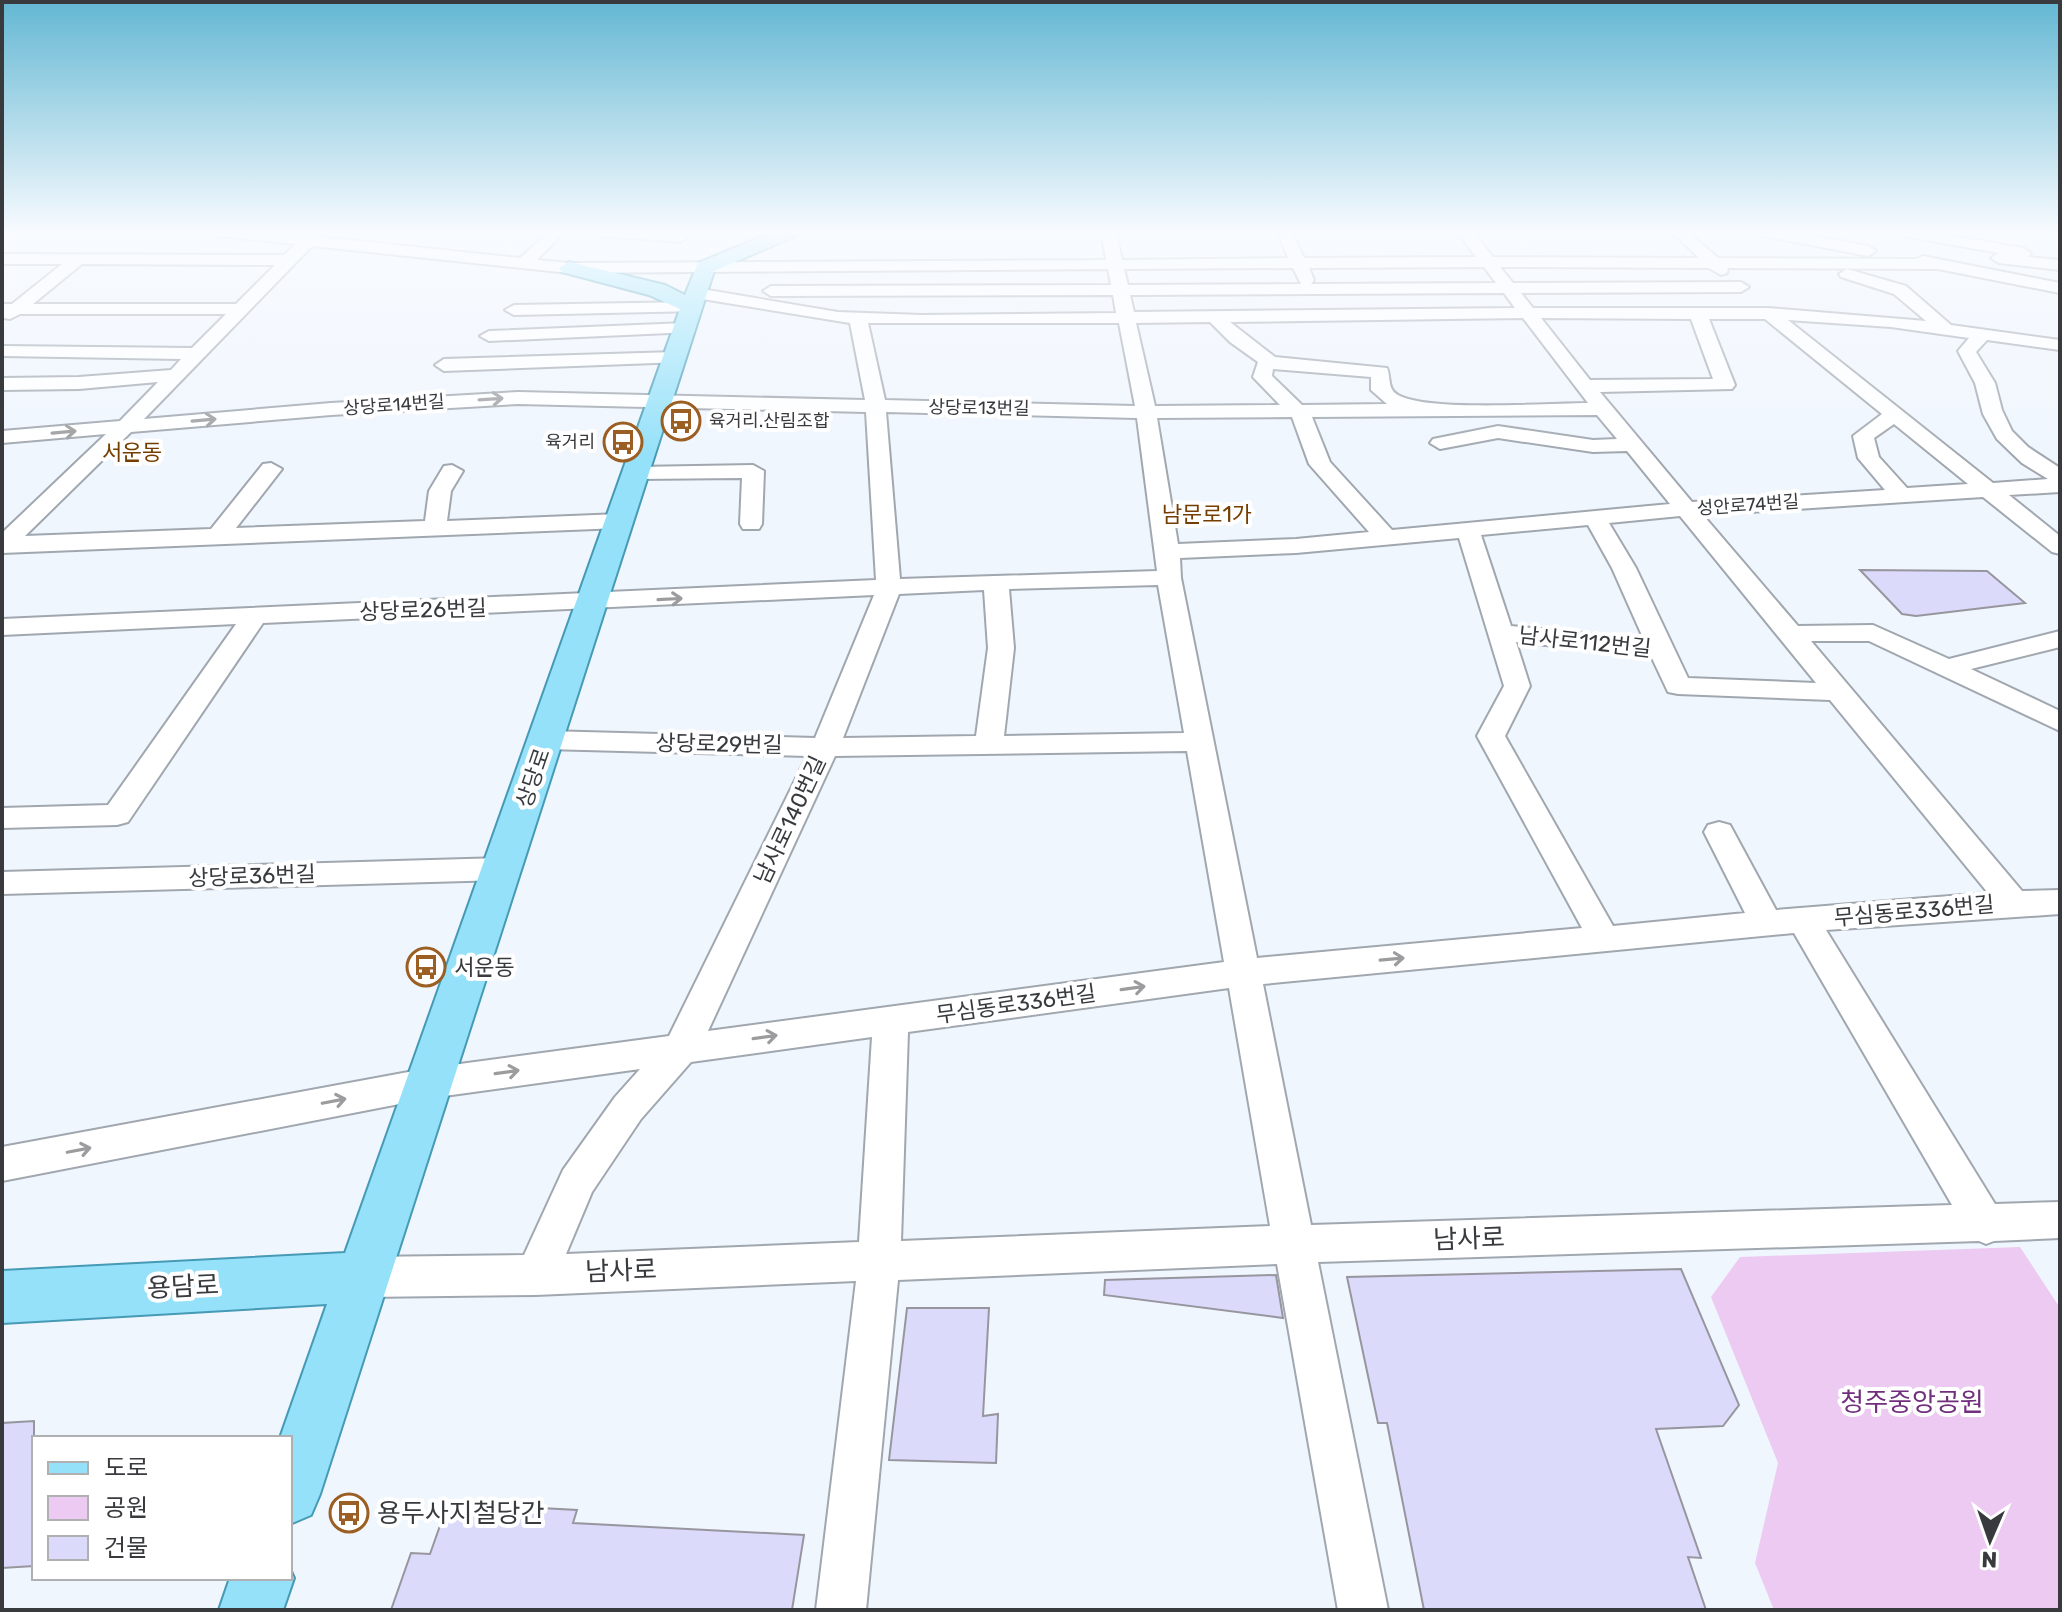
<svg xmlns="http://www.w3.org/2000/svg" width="2062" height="1612" viewBox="0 0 2062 1612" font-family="Rubik,'Noto Sans KR',sans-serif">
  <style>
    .green { fill: #eccaf2 }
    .building { fill: #dcdafa; stroke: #97969f; stroke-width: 2 }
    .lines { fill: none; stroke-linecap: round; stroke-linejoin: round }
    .minor-casing { stroke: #a1a7af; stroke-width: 4 }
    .major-casing { stroke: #469ab5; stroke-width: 4 }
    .minor { fill: #fff; fill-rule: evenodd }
    .major { fill: #94e1f9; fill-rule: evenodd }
    .oneway { stroke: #9c9c9e }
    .labels { text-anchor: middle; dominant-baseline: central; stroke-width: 8; stroke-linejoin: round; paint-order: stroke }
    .far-street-label { font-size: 18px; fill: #383a3e; stroke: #fff }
    .far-poi-label { font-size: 18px; fill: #383a3e; stroke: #fff; text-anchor: start }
    .far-quarter-label { font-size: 22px; fill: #743e00; stroke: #fff }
    .street-label { font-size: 22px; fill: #383a3e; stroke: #fff }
    .poi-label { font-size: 22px; fill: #383a3e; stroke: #fff; text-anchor: start }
    .near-street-label { font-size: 26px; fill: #383a3e; stroke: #fff }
    .near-park-label { font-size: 26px; fill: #702e7c; stroke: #fff }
    .near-poi-label { font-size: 26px; fill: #383a3e; stroke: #fff; text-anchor: start }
  </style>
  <rect width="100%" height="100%" fill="#f0f6fe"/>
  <path class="green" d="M2020,1247l40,61v302h-286l-19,-47 23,-100 -67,-166 29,-40z"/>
  <path class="building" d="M1860,570l127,1 38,32 -109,13 -14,-2z
    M1681,1269l58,136 -16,21 -67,3 45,129 -13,-1 18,53h-282l-37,-187h-9l-31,-146z
    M1276,1275l7,43 -179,-23 1,-15z
    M907,1308h82l-6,108 15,-2 -2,49 -107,-3z
    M34,1421v145l-32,2v-145z
    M448,1503l129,7 -4,13 231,12 -12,75h-401l20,-57 19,1z"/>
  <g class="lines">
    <defs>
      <path id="minor" d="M210,231h47l47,4 5,-4h15l-4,6 200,21 30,-27h15l-28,29 32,3 537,-3 -5,-29h14l7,29 166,-2 -11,-27h14l13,27 172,-1 -19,-26h15l21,26 206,1 -28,-27h16l31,27 198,1 7,-3 137,27v10l-122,-24 -210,-1 -1,5 -6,2 -12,-7 -209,-1 13,16 228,-1 8,5 -8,5 -220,1 12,15h235l158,13 -32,-27 -53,-17 -2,-3 8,-5 59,17 45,39 109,15v10l-73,-10 -11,12 19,31 7,27 10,21 16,16 32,21v24l-51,3 51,41v18l-8,-2 -69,-55 -280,18 95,111 75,-1 76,34 111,-28v16l-89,22 89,42v20l-191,-90h-58l211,250 38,-1v24l-234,16 169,274 65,-2v36l-66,3 -8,3 -7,-3 -661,21 70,348h-50l-61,-346 -379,16 -32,330h-50l40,-329 -320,14 -172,2 -15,-6 -6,-14 6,-14 15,-6 160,-2 39,-85 52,-73 25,-28 -210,29 -428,83v-34l428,-79 239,-32 138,-280 -261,-7 -10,-3 -4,-6 4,-6 10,-3 269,7 59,-143 -611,28 -135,199 -11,3 -115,3v-20l106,-3 128,-181 -234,11v-16l874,-39 -10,-168 -348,-8 -187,11 -200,17 -106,104 186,-7 52,-65 8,-1 11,6 -46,59 189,-7 4,-30 15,-25 8,-1 11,6 -12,20 -4,30 173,-7 8,2 3,5 -3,5 -8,2 -618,25v-20l104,-99 -104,9v-12l118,-10 38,-39 -79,7 -77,1v-12l77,-1 92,-7 10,-11 -179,-3v-10l190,2 34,-34h-206l-10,5 -6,-1 -2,-14h10l50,-40h-60v-10l282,1 12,-11 -78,-8zM312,246l257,27 539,-4 3,16 -340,1 -8,5 8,5 342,-1 3,18 -194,2 -84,-3 -142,-24 -6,1 -2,4 2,4 160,26 15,77 -347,-8 -187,11 -187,16zM82,264l193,1 -39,39h-203zM1484,267l12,16 -185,1 3,-4 -5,-12zM1293,268l8,16 -173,1 -4,-16zM1504,293l11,15 -381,4 -4,-17zM1523,318l65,85c-41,0 -160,9 -190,-8 -11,-6 -7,-18 -11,-27l-112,-11 -45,-35zM1541,318l150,1 22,60 -123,1zM1709,319h56l117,95 -29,22 5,22 27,32 -193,12 -92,-110 132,-3 3,-4zM1788,320l103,7 78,11 -11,13 17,32 8,31 14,25 25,24 26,16 -55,4zM1210,322l20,20 28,20 -5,15 27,28 -125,1 -19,-83zM868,323h251l16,83 -250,-6zM1273,369l98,8v13l16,14 -85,1 -30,-29zM886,412l251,6 20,153 -257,8zM1597,415l20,24 -24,1 -95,-14 -65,13 -3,4 10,6 58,-11 95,14 34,-1 43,53 -278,26 -62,-68 -18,-45zM1292,417l17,47 60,68 -73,7 -118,5 -21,-126zM1894,424l74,60 -61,4 -28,-31 -5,-19zM1680,516l136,167 -128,-5 -52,-110 -27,-45zM1588,525l24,43 32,72 -133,-14 -30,-91zM1459,538l45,148 -27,50 105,192 -325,30 -76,-380 -1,-20 116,-5zM1158,585l26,148 -180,3 10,-88 -5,-59zM984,590l4,58 -12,88 -133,2 56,-144zM1516,642l135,14 17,36 10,2 152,6 158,193 -212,17 -46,-85 -11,-3 -11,3 -4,7 41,81 -132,13 -108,-190 25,-50zM1187,751l37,211 -516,69 127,-275zM1794,933l158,272 -641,20 -48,-241zM1229,988l41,238 -369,15 7,-209zM872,1037l-13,205 -293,12 26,-62 49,-73 50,-57z
        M593,231c20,-2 81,-5 95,6l-8,5 -79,-6z
        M1756,231h29l83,15 8,5 -8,5 -104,-20z
        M1895,231h30l98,17 8,5 -3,4 32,3v10l-61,-7 -8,-5 8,-5 -96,-17z
        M693,302l9,5 -3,4 -185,4 -9,-5 9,-5z
        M686,323l9,5 -3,4 -203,9 -9,-5 9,-5z
        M675,352l9,6 -2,4 -238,9 -9,-6 9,-6z
        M753,465l11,6 -2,53 -3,5h-16l-3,-5 2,-46 -105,1 -11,-6 11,-6z
        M502,858l11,3 5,8 -5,8 -11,3 -500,14v-22z"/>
      <path id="major" d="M775,231h26l-3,4 -84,36 -394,1223 -9,21 -21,9v-86h-10l47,-134 -325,19v-52l343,-18 335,-944 -31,-14 -87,-23 -3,-4 10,-6 96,23 20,10 13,-32z
        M290,1569l4,9 -11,32h-64l11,-32h60z"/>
    </defs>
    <use href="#minor" class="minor-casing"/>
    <use href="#major" class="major-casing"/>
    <use href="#minor" class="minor"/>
    <use href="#major" class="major"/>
  </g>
  <defs><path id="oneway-shaft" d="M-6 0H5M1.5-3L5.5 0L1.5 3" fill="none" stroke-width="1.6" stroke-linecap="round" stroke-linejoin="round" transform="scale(2)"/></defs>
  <g class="oneway">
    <use href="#oneway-shaft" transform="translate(491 399) rotate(-4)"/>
    <use href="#oneway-shaft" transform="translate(204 420) rotate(-5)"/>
    <use href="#oneway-shaft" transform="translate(64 432) rotate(-5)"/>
    <use href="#oneway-shaft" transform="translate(670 599) rotate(-3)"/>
    <use href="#oneway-shaft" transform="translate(1392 959) rotate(-5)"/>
    <use href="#oneway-shaft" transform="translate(1133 988) rotate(-8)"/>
    <use href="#oneway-shaft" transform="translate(765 1037) rotate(-8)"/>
    <use href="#oneway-shaft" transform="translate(507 1072) rotate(-8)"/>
    <use href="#oneway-shaft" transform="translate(334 1101) rotate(-11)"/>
    <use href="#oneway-shaft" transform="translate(79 1150) rotate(-11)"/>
  </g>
  <linearGradient id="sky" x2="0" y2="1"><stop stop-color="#63b7d3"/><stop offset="0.51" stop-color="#f8fbff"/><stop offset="1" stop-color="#f8fbff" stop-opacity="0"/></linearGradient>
  <rect width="2062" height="456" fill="url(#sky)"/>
  <defs>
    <symbol id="bus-ring" viewBox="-11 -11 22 22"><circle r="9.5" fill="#fff" stroke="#9b5e23" stroke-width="1.5"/><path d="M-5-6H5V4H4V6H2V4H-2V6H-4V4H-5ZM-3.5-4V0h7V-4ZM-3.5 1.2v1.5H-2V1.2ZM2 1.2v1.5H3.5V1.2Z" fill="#9b5e23"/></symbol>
  </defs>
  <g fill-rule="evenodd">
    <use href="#bus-ring" x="659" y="399" width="44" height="44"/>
    <use href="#bus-ring" x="601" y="420" width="44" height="44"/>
    <use href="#bus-ring" x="404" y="945" width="44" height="44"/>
    <use href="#bus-ring" x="327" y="1491" width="44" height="44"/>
  </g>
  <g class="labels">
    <g class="far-street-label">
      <text transform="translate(394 405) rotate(-4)">상당로14번길</text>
      <text transform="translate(979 408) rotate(1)">상당로13번길</text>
      <text transform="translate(1748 505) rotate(-4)">성안로74번길</text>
    </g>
    <g class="far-poi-label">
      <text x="709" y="421">육거리.산림조합</text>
      <text x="595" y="442" text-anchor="end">육거리</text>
    </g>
    <g class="far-quarter-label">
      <text x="132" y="452">서운동</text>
      <text x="1207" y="514">남문로1가</text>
    </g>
    <g class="street-label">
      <text transform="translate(423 610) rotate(-2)">상당로26번길</text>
      <text transform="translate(1585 642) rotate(6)">남사로112번길</text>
      <text transform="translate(719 744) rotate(1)">상당로29번길</text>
      <text transform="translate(533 778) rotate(-71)">상당로</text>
      <text transform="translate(790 820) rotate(-65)">남사로140번길</text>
      <text transform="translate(252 876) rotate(-2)">상당로36번길</text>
      <text transform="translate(1914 911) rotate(-5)">무심동로336번길</text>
      <text transform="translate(1016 1004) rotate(-8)">무심동로336번길</text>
    </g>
    <g class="poi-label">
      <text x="454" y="967">서운동</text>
    </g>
    <g class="near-street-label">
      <text transform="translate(1469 1239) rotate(-2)">남사로</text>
      <text transform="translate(621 1271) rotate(-2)">남사로</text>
      <text transform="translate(183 1287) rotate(-3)">용담로</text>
    </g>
    <g class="near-park-label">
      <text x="1912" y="1402">청주중앙공원</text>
    </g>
    <g class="near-poi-label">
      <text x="377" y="1513">용두사지철당간</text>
    </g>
  </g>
  <rect width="2062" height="1612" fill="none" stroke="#383a3e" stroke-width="8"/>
  <rect x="32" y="1436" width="260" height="144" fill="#ffffff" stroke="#afb0b2" stroke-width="2"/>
  <rect x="48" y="1462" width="40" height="12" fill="#94e1f9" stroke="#afb0b2" stroke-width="2"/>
  <text x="104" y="1476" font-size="24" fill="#383a3e">도로</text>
  <rect x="48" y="1496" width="40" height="24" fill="#eccaf2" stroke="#afb0b2" stroke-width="2"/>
  <text x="104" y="1516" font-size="24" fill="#383a3e">공원</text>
  <rect x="48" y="1536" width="40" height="24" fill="#dcdafa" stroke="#afb0b2" stroke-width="2"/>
  <text x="104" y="1556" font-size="24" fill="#383a3e">건물</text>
  <g transform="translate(1990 1540) rotate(182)" stroke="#ffffff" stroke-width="6" paint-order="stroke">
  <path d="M0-6L14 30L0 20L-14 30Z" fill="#383a3e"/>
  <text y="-12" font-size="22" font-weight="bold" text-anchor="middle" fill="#383a3e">N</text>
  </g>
</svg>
